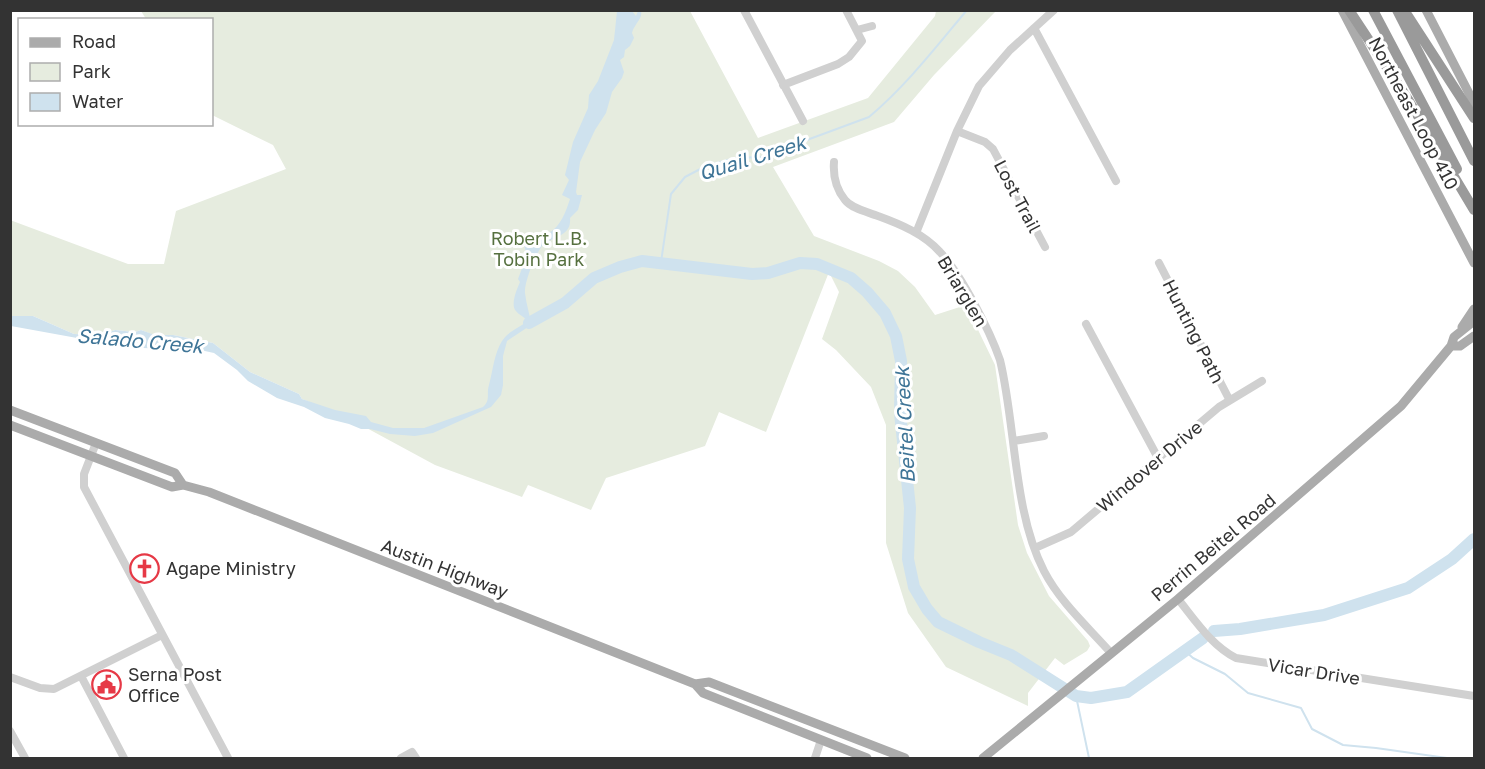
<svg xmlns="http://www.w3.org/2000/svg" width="1485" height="769" viewBox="0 0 1485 769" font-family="'Golos Text',sans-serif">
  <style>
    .green { fill: #e6ecdf }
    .water { fill: #cfe2ee }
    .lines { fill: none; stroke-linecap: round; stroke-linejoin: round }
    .stream { stroke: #cfe2ee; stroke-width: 2 }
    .river { stroke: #cfe2ee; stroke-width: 12 }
    .minor { stroke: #d0d0d0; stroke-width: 8 }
    .major { stroke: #ababab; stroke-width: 9 }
    .highway { stroke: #9a9a9a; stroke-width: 10 }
    .labels { text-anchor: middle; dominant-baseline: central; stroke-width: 6; stroke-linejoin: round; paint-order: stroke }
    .street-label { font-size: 18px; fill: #333; stroke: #fff }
    .park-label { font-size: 18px; fill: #56703f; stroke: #fff }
    .poi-label { font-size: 18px; fill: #333; stroke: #fff; text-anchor: start }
    .water-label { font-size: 20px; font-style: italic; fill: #3f7597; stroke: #fff }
  </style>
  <rect width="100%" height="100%" fill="#fff"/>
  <path class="green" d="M141,11h549l68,127 110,-40 67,-82 1,-5h60l-62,64 -40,47 -121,45 41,69 65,25 19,10 17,16 20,28 31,-10 29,60 23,160 9,28 22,43 39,45 2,5 -3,5 -23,14 -9,-7 -27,35v13l-82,-39 -38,-54 -22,-70v-118l-15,-38 -35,-37 -14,-11 17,-47 -10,-20 -63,160 -47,-20 -14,34 -99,32 -15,32 -63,-25 -6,12 -87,-32 -85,-46 -48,-20 -3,-5 -49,-22 -37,-29 -40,-8h-19l-13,-5 -6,2 -20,-2 -13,5 -28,-1 -41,-18h-22l-1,-96 118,44h36l12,-53 110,-42 -13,-24 -61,-30v-95l-66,-1z"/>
  <path class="water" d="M617,11h15l4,5 2,-5h3c2,8 -7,13 -9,22l2,5 -4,8 -5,4 -1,7 -4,3 4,12 -2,6 -10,14 -6,21 -11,17 -15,32 -4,30 1,3h5l-4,15 -8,8c2,21 -22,17 -30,31 -6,9 -16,34 -15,44 1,11 5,21 6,32l-24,16 -4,15v29l-2,10 -10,12 -58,26 -18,3 -25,-2 -20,-5h-9l-12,-5 -24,-6 -21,-11 -27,-9 -29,-17 -11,-11 -23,-17 -37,-8 -11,4 -23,-1 -30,-8 -36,-2 -66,-12v-10h22l41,18 28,1 13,-5 20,2 6,-2 14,5h18l40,8 37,29 49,22 3,5 33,11 31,6 5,6 22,6h31l59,-21c8,-7 3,-13 6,-22 4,-15 5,-31 13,-44 6,-10 18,-13 25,-20 -3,-5 -7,-5 -11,-10 -6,-6 1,-22 4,-29l-2,-3 9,-24 -4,-13h9c8,-9 9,-4 17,-9 12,-7 17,-22 21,-34l-8,-4 7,-15 -4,-5 8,-33 15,-34 1,-13 9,-14 16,-41z"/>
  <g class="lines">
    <path class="stream" d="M661,262l10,-68 14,-17 21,-11 29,-8 26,-1 108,-40c37,-31 67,-70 98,-107
      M1184,650l9,8 32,16 23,19 53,15 11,21 31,16 33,3 71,10
      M1076,696l13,62"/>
    <path class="river" d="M529,323l36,-20 29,-25 26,-11 22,-6 110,13 16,-1 32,-10 17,1 34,14 16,14 18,21 11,23 5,25 -1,52 10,95 -2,51 6,28 13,22 11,13 41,20 32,13 65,41 15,2 36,-6 76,-54
      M1214,631l26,-2 84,-14 84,-27 44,-29 22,-20"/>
    <path class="minor" d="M744,10l59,111
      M1034,28l82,153
      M857,30l15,-4
      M783,85l55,-21 11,-7 13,-16 -16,-31
      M957,131l28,11 8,7 52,98
      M834,162c-1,13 2,27 11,38 7,9 23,12 33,16 22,8 46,18 62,36 21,22 50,79 60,108 16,66 13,151 44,211 16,31 44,56 67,82
      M916,233l41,-102 22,-45 31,-36 44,-40
      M1159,263l70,136
      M1086,324l72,134
      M1014,441l30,-5
      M96,443l-12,31v13l144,271
      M1035,548l36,-16 148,-125 43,-26
      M1178,599c17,21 33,46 58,59l238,38
      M81,676l43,82
      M10,677l30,11 14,1 108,-54
      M10,731l15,27
      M401,758l11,-6 4,6
      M815,758l6,-18"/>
    <path class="major" d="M1342,10l132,253
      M1426,10l48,93
      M1462,327l12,-18
      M1451,346h9l14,-10
      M10,410l165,63 8,12
      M10,425l162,62 11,-2 26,7 486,192 8,9 164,65
      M695,684l14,-2 196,76
      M983,758l195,-159 223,-193 50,-60 3,-9 20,-16"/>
    <path class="highway" d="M1349,10l60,91 65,109
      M1373,10l84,159
      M1397,10l77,151
      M1404,10l70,108"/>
  </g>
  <defs>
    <symbol id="church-ring" viewBox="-11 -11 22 22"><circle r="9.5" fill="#fff" stroke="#e63946" stroke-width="1.5"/><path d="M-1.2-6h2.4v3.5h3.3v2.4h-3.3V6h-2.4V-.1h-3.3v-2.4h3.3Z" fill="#e63946"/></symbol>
    <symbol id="civic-ring" viewBox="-11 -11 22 22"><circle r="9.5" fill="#fff" stroke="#e63946" stroke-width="1.5"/><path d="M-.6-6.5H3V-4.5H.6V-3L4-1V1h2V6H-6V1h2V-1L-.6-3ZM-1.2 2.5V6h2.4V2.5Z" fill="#e63946"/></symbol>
  </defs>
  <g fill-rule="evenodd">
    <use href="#church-ring" x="128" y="552" width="33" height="33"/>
    <use href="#civic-ring" x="90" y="668" width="33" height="33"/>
  </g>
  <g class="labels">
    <g class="street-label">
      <text transform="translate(1414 113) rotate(62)">Northeast Loop 410</text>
      <text transform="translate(1018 196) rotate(62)">Lost Trail</text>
      <text transform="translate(963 291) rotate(59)">Briarglen</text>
      <text transform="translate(1194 331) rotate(63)">Hunting Path</text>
      <text transform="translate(1149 466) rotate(-40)">Windover Drive</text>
      <text transform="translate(1213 547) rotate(-40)">Perrin Beitel Road</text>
      <text transform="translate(445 568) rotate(21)">Austin Highway</text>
      <text transform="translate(1314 671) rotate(9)">Vicar Drive</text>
    </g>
    <g class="park-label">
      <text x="539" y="238">Robert L.B.<tspan x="539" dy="21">Tobin Park</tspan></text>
    </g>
    <g class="poi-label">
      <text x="166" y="568">Agape Ministry</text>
      <text x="128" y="674">Serna Post<tspan x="128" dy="21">Office</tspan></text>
    </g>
    <g class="water-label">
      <text transform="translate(752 157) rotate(-17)">Quail Creek</text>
      <text transform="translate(140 340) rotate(5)">Salado Creek</text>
      <text transform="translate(904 425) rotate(-93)">Beitel Creek</text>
    </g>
  </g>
  <rect width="1485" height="769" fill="none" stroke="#333333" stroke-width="24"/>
  <rect x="18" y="18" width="195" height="108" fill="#ffffff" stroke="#adadad" stroke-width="1.5"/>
  <rect x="30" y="38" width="30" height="9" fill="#ababab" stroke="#adadad" stroke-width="1.5"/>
  <text x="72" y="48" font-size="18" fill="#333333">Road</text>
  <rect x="30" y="63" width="30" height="18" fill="#e6ecdf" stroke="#adadad" stroke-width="1.5"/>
  <text x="72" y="78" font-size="18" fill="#333333">Park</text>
  <rect x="30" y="93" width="30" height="18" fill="#cfe2ee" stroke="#adadad" stroke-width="1.5"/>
  <text x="72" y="108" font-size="18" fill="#333333">Water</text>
</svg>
